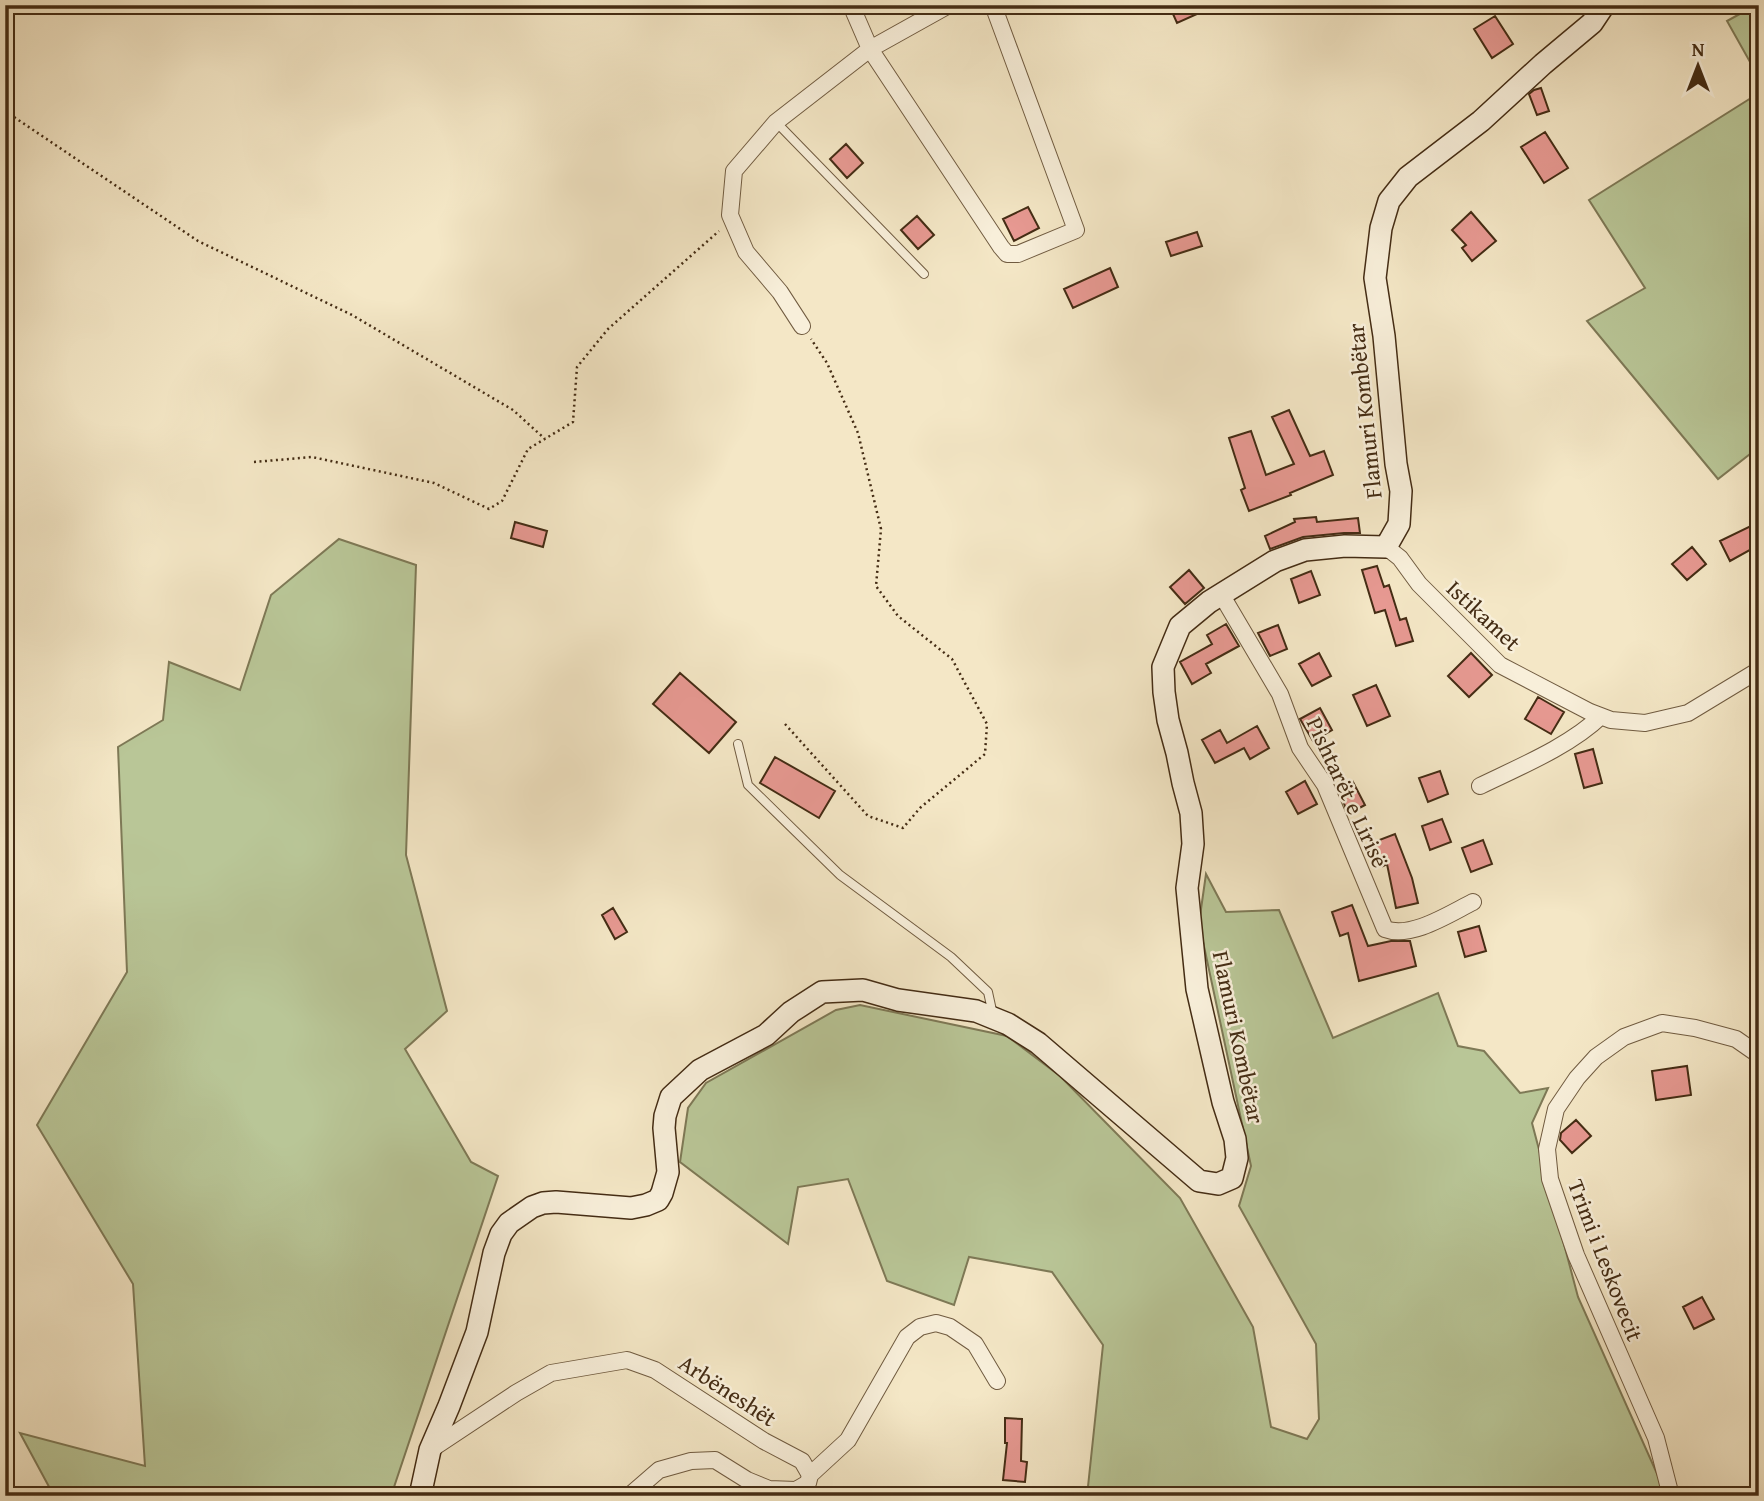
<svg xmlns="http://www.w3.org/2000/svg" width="1764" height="1501" viewBox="0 0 1764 1501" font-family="'Gentium Book Plus',serif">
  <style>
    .green { fill: #b9c697; stroke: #7e7956; stroke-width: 2 }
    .building { fill: #e79992; stroke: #442c14; stroke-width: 2 }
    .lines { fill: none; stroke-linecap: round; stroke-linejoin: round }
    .lane-casing { stroke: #705b40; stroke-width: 10 }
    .street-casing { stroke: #705b40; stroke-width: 18 }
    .secondary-casing { stroke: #442c14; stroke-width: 24 }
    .path { stroke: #442c14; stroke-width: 2.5; stroke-dasharray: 2 3.5; stroke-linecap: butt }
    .lane { stroke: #f8efda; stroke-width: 8 }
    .street { stroke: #f8efda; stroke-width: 16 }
    .secondary { stroke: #f8efda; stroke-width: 21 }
    .labels { text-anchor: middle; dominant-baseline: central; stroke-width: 5; stroke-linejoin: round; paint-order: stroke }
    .street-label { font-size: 23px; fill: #442c14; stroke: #f8efda }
  </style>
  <rect width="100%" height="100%" fill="#f4e7c6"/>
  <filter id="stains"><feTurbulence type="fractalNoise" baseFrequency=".00286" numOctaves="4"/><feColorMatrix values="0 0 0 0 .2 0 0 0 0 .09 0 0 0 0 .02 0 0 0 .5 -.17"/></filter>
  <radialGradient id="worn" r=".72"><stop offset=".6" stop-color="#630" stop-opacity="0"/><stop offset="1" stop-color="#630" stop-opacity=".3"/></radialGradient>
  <path class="green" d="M1756,5h3v73l-32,-57z
    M1759,93v43l-6,5 6,8v298l-41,32 -131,-158 58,-33 -56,-88z
    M339,539l77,26 -10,290 41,156 -42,38 66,113 27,14 -107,320h-337l-34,-63 125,33 -12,-182 -96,-159 90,-153 -9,-225 45,-27 6,-58 71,28 31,-95z
    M1206,874l20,38 53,-2 54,128 105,-45 20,53 26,5 36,42 28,-5 -16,35 46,174 89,199h-580l16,-151 -51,-73 -83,-15 -15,48 -67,-24 -39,-102 -50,8 -10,57 -108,-82 8,-54 18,-25 130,-73 24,-5 147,31 53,40 120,122 73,129 18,100 36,12 12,-20 -3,-75 -77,-138 12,-40 -52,-243z"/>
  <path class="building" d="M1169,5h48l-40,18z
    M1495,16l18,28 -21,14 -18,-29z
    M1541,88l8,23 -12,4 -8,-21 5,-4z
    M1545,132l23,36 -24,15 -23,-36z
    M846,144l17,19 -16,15 -17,-19z
    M1028,207l11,21 -25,13 -11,-22z
    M1471,212l25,29 -24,20 -10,-13 4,-3 -14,-15z
    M917,216l17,19 -16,14 -17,-19z
    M1197,232l5,14 -31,10 -5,-14z
    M1110,268l8,19 -45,21 -9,-19z
    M1289,410l21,46 14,-5 9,24 -43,18 1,2 -42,16 -8,-21 4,-2 -16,-50 22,-7 15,44 28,-11 -22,-47z
    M1316,517l1,5 41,-4 2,15h-16l-41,4 -33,12 -5,-13 30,-14 -1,-3z
    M515,522l32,9 -4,16 -32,-9z
    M1759,522v23l-29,16 -10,-20z
    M1692,547l14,17 -19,16 -15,-16z
    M1377,566l7,21 5,-2 11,35 6,-2 7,23 -17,5 -11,-36 -10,3 -13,-43z
    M1189,570l15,18 -19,16 -15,-17z
    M1311,571l9,24 -21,8 -8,-24z
    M1226,624l13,22 -33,18 5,9 -19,11 -12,-22 32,-18 -5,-9z
    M1278,625l9,24 -17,7 -12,-23z
    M1319,653l12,23 -19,10 -13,-22z
    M1471,653l21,22 -23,22 -21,-21z
    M680,673l56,49 -27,31 -56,-49z
    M1376,685l14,31 -23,10 -14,-31z
    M1538,697l26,15 -13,22 -26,-15z
    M1320,708l12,22 -19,11 -13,-22z
    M1257,726l12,22 -19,11 -6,-11 -29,15 -13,-23 18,-10 7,13z
    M1593,749l9,34 -18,5 -9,-34z
    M775,757l60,34 -16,27 -59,-35z
    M1440,771l8,23 -20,8 -9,-24z
    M1305,781l12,23 -19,10 -12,-22z
    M1353,782l12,23 -17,9 -9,-24z
    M1442,819l9,23 -21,8 -8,-24z
    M1395,834l17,44 6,25 -22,5 -9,-44 -4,2 -9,-24z
    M1483,840l9,24 -21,8 -9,-24z
    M1352,905l16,41 23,-5h19l6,25 -57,15 -11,-48 -8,3 -8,-24z
    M613,908l14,24 -12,7 -13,-24z
    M1479,926l7,25 -21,6 -7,-25z
    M1687,1066l4,29 -35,5 -4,-29z
    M1576,1120l15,16 -19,17 -12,-13 1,-7z
    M1702,1297l12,22 -20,10 -11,-22z
    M1005,1418l17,1 -1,42 6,1 -2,20 -22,-2 4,-37h-2z"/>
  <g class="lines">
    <defs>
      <path id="lane" d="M776,122l148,152
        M738,744l10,41 92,90 111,82 37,35 5,23"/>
      <path id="street" d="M851,5l19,44 131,198 6,7h11l58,-24 -83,-225
        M802,326l-22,-34 -34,-40 -16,-37 4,-44 42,-49 94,-73 79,-44
        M1386,547l14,11 19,26 81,81 90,47 21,8 34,3 43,-10 71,-43
        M1221,594l59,100 20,54 25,37 60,144c26,10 64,-15 88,-27
        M1480,786c39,-19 90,-40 121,-70
        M430,1450l86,-57 35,-20 76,-13 28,10 109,71 38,20 8,14 -2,8 -12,7 -27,-1 -22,-9 -32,-20 -24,1 -32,9 -30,26
        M810,1475l38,-35 59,-103 13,-10 16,-4 14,4 25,17 22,37
        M1671,1496l-15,-58 -80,-183 -26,-76 -3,-30 9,-40 21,-31 19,-21 28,-20 38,-14 33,5 41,11 23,16"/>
      <path id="secondary" d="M420,1496l10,-46 19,-44 28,-74 17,-79 7,-19 8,-11 23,-16 11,-4 13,-1 75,6 15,-3 12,-5 4,-7 6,-21 -4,-44 1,-12 6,-19 29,-27 66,-35 25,-23 31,-20 41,-2 35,10 78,11 32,13 30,19 161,138 19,3 14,-6 5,-20 -2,-19 -12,-37 -26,-113 -10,-101 6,-44 -2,-31 -8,-30 -6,-30 -9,-33 -4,-28 -1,-25 17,-41 29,-24 66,-41 30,-11 40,-4 41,1 13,-23 2,-33 -5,-27 -12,-128 -9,-58 6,-50 8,-27 19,-24 73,-56 62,-57 49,-41 12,-18"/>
    </defs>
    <use href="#lane" class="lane-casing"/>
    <use href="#street" class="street-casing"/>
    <use href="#secondary" class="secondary-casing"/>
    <path class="path" d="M5,111l193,130 154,74 161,95 32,29
      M254,462l58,-5 122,26 55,26 13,-8 26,-52 45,-27 4,-55 31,-38 111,-98
      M785,724l83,92 35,12 17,-20 65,-54 2,-30 -35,-65 -54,-43 -22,-30 5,-57 -23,-96 -31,-70 -16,-24"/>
    <use href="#lane" class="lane"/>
    <use href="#street" class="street"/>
    <use href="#secondary" class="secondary"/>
  </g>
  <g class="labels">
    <g class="street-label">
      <text transform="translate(1364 411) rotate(-96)">Flamuri Kombëtar</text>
      <text transform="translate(1484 615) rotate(43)">Istikamet</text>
      <text transform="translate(1348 792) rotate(65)">Pishtarët e Lirisë</text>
      <text transform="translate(1239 1037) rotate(78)">Flamuri Kombëtar</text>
      <text transform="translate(1606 1260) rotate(69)">Trimi i Leskovecit</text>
      <text transform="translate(728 1390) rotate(33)">Arbëneshët</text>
    </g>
  </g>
  <rect width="1764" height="1501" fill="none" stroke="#f4e7c6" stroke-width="28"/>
  <rect x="7" y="7" width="1750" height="1487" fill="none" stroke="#442c14" stroke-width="3.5"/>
  <rect x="14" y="14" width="1736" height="1473" fill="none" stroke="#442c14" stroke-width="2"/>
  <g transform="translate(1698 66)" stroke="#f8efda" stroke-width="5" paint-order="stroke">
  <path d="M0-5L12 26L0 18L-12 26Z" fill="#442c14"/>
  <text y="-10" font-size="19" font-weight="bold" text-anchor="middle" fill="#442c14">N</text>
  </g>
  <rect width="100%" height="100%" filter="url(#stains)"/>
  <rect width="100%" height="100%" fill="url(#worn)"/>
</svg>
